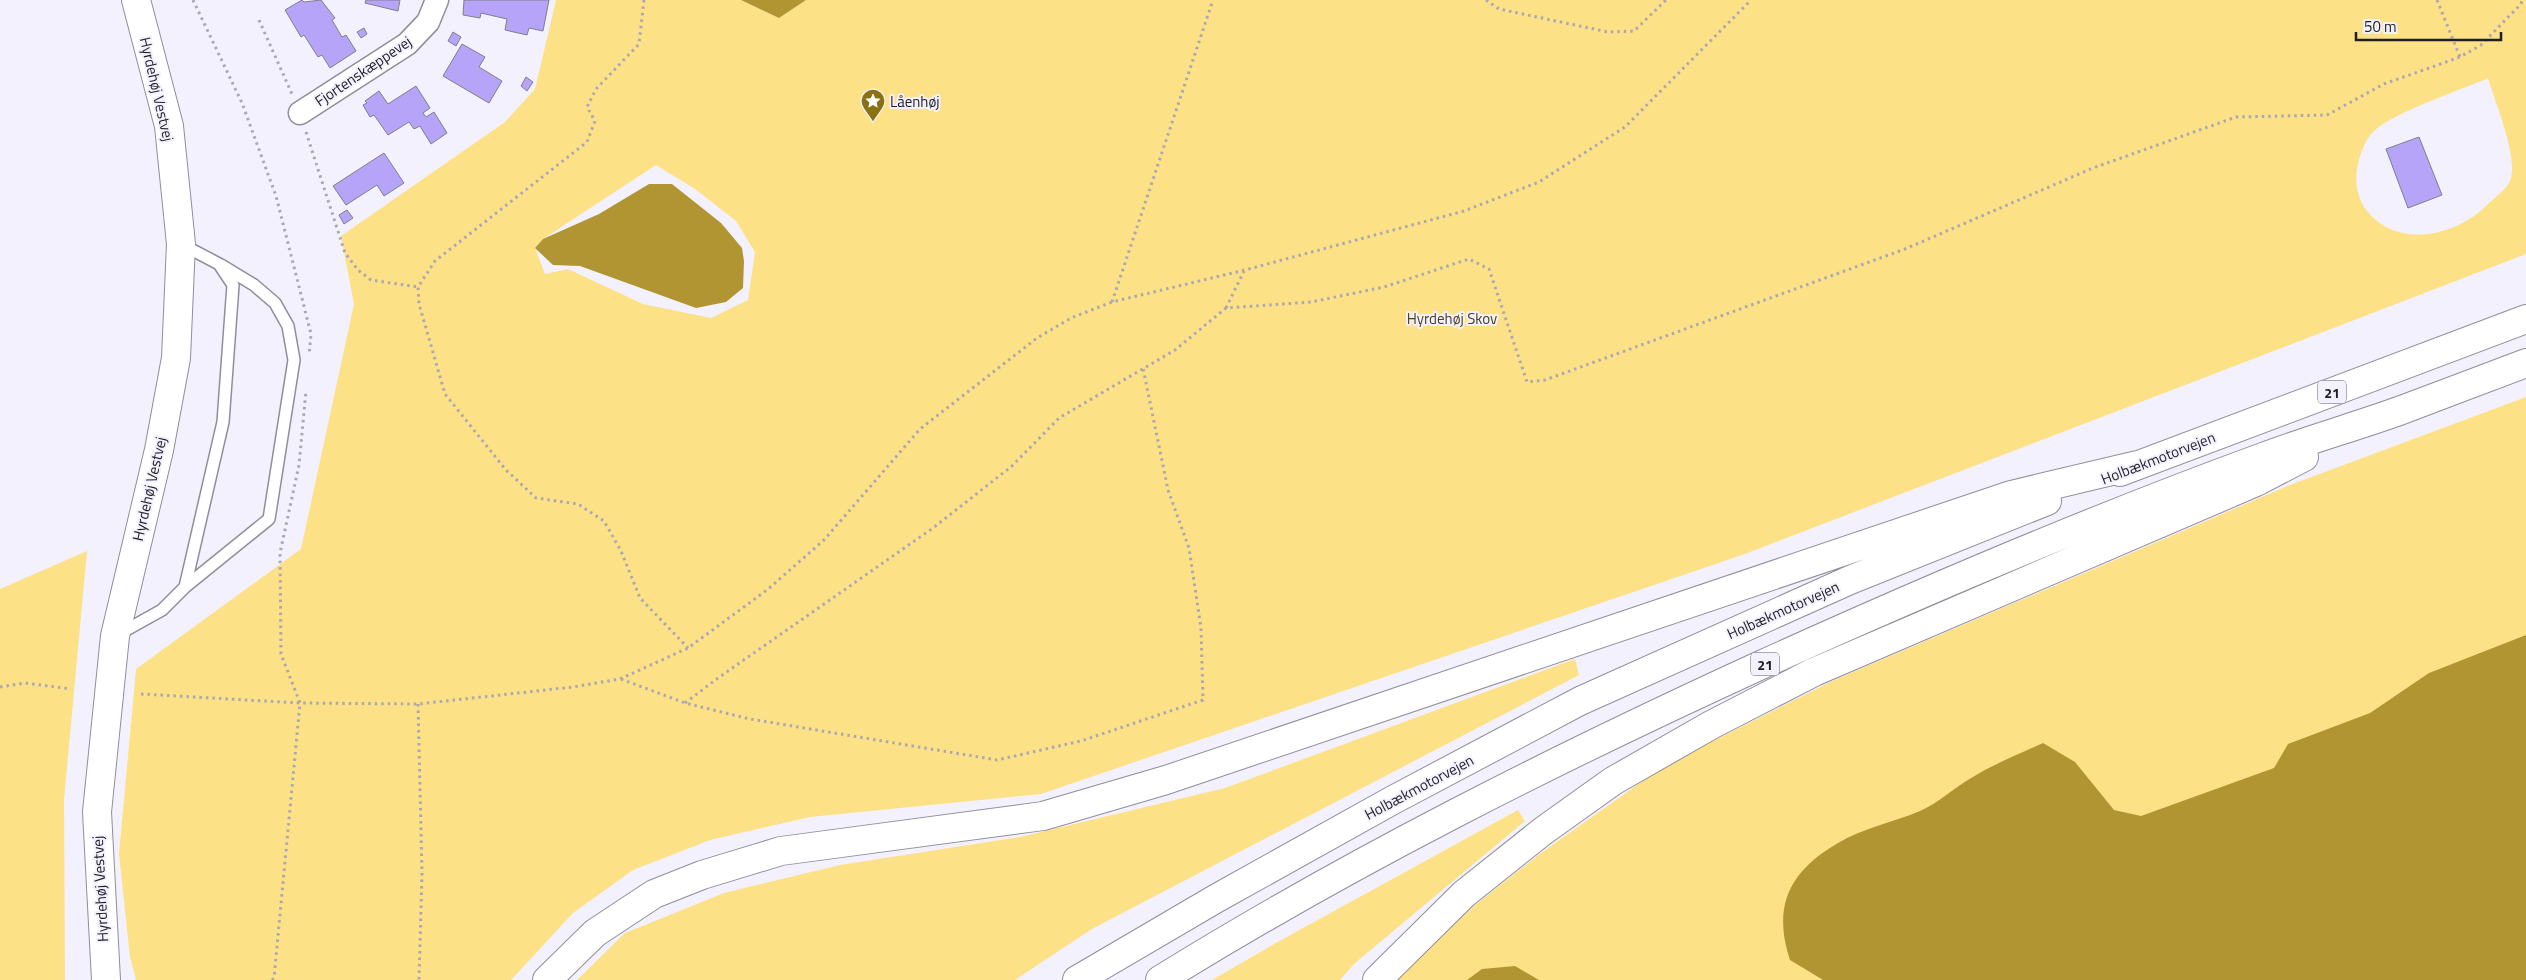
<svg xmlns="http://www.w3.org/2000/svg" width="2526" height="980" viewBox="0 0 2526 980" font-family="'Titillium Web',sans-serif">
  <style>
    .green { fill: #fde187; fill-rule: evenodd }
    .water { fill: #b29533 }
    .building { fill: #b5a4f8; stroke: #807e8a }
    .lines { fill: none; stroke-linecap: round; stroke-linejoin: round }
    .lane-casing { stroke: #8f8e9a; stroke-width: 14 }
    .street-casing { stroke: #8f8e9a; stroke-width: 25 }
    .secondary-casing { stroke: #8f8e9a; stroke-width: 30 }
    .highway-casing { stroke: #8f8e9a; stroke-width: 30 }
    .path { stroke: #aaa8b2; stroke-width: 3; stroke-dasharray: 2.5 4; stroke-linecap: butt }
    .lane { stroke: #fff; stroke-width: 11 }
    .street { stroke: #fff; stroke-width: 22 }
    .secondary { stroke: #fff; stroke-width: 28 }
    .highway { stroke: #fff; stroke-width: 28 }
    .labels { text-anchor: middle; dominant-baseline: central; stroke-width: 4; stroke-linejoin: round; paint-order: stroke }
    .shield { fill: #f3f1fe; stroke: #5f5d65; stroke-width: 1 }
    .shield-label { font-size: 14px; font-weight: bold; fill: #1f1e23 }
    .street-label { font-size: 15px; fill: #1f1e23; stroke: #f3f1fe }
    .poi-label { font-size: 15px; fill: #1f1e23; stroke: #f3f1fe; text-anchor: start }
    .park-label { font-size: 15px; fill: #4c4017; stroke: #f3f1fe }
  </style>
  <rect width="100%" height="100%" fill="#f3f1fe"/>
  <path class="green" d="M556,0h185l38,18 27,-18h1720v254l-784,301 -701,239 -231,23 -100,23 -77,30 -60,43 -62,67h-375l-6,-23 -11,-103 17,-185 165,-120 53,-245 -13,-68 164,-114 30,-33zM2488,78c7,25 31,79 22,103 -3,8 -15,16 -21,22 -31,33 -91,47 -122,8 -10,-12 -12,-29 -10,-43 2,-11 7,-26 15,-35 17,-19 89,-43 116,-55zM656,165l39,24 41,32 19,31 -7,48 -37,18 -68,-14 -75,-35 -23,5 -10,-26 8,-9z
    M2526,397v583h-1131l79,-74 67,-53 123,-87 168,-85 458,-196z
    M87,551l-23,249 1,180h-65v-391z
    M1575,659l4,16 -487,254 -77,51h-438l48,-47 99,-40 116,-28 180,-28 205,-49z
    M1518,810l7,11 -170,142 -15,17h-128l62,-36z"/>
  <path class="water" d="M741,0h65l-27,18z
    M649,184h23l49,39 21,25 2,13 -1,27 -17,14 -30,6 -116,-42 -27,-1 -18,-17 8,-9 56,-25z
    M2526,635v345h-703l-33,-20c-18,-55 0,-89 48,-117 25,-15 56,-21 82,-32 18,-8 34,-23 51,-33 23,-14 48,-24 72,-35l32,19 39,48 27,6 133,-48 14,-24 82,-31 59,-40z
    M1515,966l24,14h-72l15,-11z"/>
  <path class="building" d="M302,0l2,2 17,-2 14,18 -3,2 10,17 4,-2 10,16 -26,17 -8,-13 -4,2 -14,-22 -3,2 -16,-27z
    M366,0h34l-2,11 -33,-8z
    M464,0h85l-6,31 -14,-3 -2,7 -22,-5 2,-11 -26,-6 -1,5 -17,-3z
    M364,28l3,6 -6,4 -4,-6z
    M453,32l8,5 -5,9 -8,-5z
    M462,44l23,13 -6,10 23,14 -13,22 -46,-27z
    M526,77l7,5 -6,9 -6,-5z
    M416,86l14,22 -7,5 3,4 8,-5 13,21 -16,11 -11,-18 -6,3 -5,-7 -21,13 -14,-20 -4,2 -7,-12 4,-2 -2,-2 14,-10 9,13z
    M2419,137l23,58 -34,13 -22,-59z
    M384,153l20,30 -20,13 -7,-11 -31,20 -13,-19z
    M347,210l6,8 -9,6 -5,-9z"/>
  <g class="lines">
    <defs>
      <path id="lane" d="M185,587l84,-68 25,-159 -6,-34 -13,-23 -21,-18 -33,-20
        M119,634l43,-24 23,-23 38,-165 10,-137 -14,-21 -38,-20"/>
      <path id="street" d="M300,113l107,-69 21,-22 9,-22"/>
      <path id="secondary" d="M106,980l-9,-168 18,-176 44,-186 17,-92 5,-114 -12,-118 -33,-126"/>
      <path id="highway" d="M2120,472l406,-153
        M547,980l48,-47 59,-39 48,-19 79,-24 262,-35 123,-36 845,-285 126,-30
        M1077,980l140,-82 176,-98 187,-99 270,-121 197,-79
        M1160,980c192,-119 396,-221 601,-315 165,-75 332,-146 502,-208 45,-17 91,-30 136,-46 42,-16 85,-32 127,-48
        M1377,980l87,-86 79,-63 70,-50 98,-56 103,-53 442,-190 48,-25"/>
    </defs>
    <use href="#lane" class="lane-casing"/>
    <use href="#street" class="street-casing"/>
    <use href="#secondary" class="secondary-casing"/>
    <use href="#highway" class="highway-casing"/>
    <path class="path" d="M193,0l49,103 34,93 35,138 -2,21
      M644,0l-5,44 -43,45 -9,18 8,14 -8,21 -152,119 -17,26 1,17 26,90 61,76 30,28 42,6 26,17 17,30 19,47 48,50
      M1486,0l13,9 109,23 26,-1 32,-31
      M2437,0l23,57
      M259,20l33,74
      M306,132l39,121 13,17 13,10 47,7
      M1112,302l101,-302
      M1226,308l18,-37
      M621,679l64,24 65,16 247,41 84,-19 122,-41 -2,-72 -12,-80 -21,-58 -25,-122
      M0,687l25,-4 46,6
      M141,694l159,9 118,1 155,-17 47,-8 68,-31 79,-58 57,-50 96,-111 117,-91 34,-20 41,-16 133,-32 219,-59 75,-29 86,-55 126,-127
      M685,703l33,-25 215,-150 79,-62 47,-48 116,-68 51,-42 85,-6 73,-15 85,-28 20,10 38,113 18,-2 360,-131 188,-81 143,-51 91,-2 57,-31 76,-27 21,-12 40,-41 1,-4
      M418,704l4,169 -3,107
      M272,980l2,-2 26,-275 -19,-49 -1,-101 19,-88 7,-74"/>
    <use href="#lane" class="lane"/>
    <use href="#street" class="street"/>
    <use href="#secondary" class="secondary"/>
    <use href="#highway" class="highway"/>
  </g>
  <defs>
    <symbol id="sight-pin" viewBox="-11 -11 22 30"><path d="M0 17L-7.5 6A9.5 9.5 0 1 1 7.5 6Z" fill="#8a7113" stroke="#f3f1fe"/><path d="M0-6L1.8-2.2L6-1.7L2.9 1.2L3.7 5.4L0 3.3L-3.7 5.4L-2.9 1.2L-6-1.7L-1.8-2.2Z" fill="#fff"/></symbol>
  </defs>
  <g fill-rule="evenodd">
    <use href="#sight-pin" x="859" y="87" width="28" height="38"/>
  </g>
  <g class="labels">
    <g class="shield">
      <rect x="2318" y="380.5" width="28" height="23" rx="4"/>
      <rect x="1751" y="652.5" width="28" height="23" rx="4"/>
    </g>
    <g class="shield-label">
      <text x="2332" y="392">21</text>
      <text x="1765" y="664">21</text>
    </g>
    <g class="street-label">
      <text transform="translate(363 71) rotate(-34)">Fjortenskæppevej</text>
      <text transform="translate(157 89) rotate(77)">Hyrdehøj Vestvej</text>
      <text transform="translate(2158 458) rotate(-21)">Holbækmotorvejen</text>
      <text transform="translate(149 489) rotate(-77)">Hyrdehøj Vestvej</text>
      <text transform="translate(1783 610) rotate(-24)">Holbækmotorvejen</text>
      <text transform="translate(1419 787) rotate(-28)">Holbækmotorvejen</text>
      <text transform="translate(100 889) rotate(-93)">Hyrdehøj Vestvej</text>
    </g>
    <g class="poi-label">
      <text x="890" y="101">Låenhøj</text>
    </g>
    <g class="park-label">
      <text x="1452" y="318">Hyrdehøj Skov</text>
    </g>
  </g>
  <path d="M2356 32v8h145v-8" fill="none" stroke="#1f1e23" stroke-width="2.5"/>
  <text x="2364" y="32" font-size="15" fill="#1f1e23" stroke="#f3f1fe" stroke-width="4" paint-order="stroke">50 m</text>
</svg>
